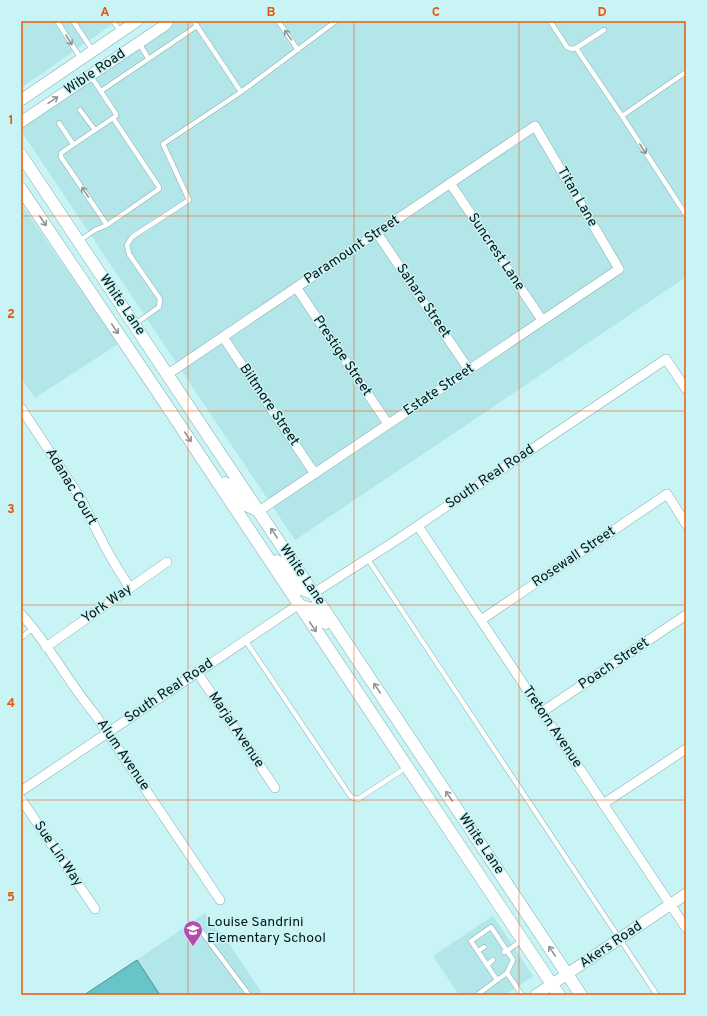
<svg xmlns="http://www.w3.org/2000/svg" width="707" height="1016" viewBox="0 0 707 1016" font-family="Overpass,sans-serif">
  <style>
    .built { fill: #b3e6e8 }
    .water { fill: #67c5ca; stroke: #4a9094 }
    .lines { fill: none; stroke-linecap: round; stroke-linejoin: round }
    .service-casing { stroke: #88b0b2; stroke-width: 5.5 }
    .minor-casing { stroke: #88b0b2; stroke-width: 10 }
    .tertiary-casing { stroke: #88b0b2; stroke-width: 12 }
    .secondary-casing { stroke: #88b0b2; stroke-width: 13 }
    .service { stroke: #fff; stroke-width: 4.5 }
    .minor { stroke: #fff; stroke-width: 9 }
    .tertiary { stroke: #fff; stroke-width: 11 }
    .secondary { stroke: #fff; stroke-width: 12 }
    .oneway { stroke: #8f9696 }
    .grid { fill: none; stroke: #e8590c; stroke-width: 1; stroke-opacity: 0.55 }
    .labels { text-anchor: middle; dominant-baseline: central; stroke-width: 3; stroke-linejoin: round; paint-order: stroke }
    .street-label { font-size: 14px; fill: #061616; stroke: #c9f4f5 }
    .poi-label { font-size: 14px; fill: #061616; stroke: #c9f4f5; text-anchor: start }
    .neatline { fill: none; stroke: #e8590c; stroke-width: 1.5 }
    .grid-label { font-size: 13px; text-anchor: middle; font-weight: bold; fill: #e8590c }
  </style>
  <rect width="100%" height="100%" fill="#c9f4f5"/>
  <path class="built" d="M21,21h96l-96,67z
    M175,21h511v256l-391,263 -274,-409v-8z
    M21,204l97,140 -83,54 -14,-20z
    M205,913l11,16 7,5 40,61h-103l-23,-35z
    M493,916l40,60 -28,19h-46l-26,-39z"/>
  <path class="water" d="M137,960l23,35h-76z"/>
  <g class="lines">
    <defs>
      <path id="service" d="M57,21l24,38
        M73,21l20,30
        M113,21l8,11
        M278,21l20,29
        M550,21l17,26 4,2 5,-1 28,-18
        M197,26l44,66
        M139,43l9,15
        M576,48l46,68 64,-44
        M101,91l96,-65 -3,-5
        M80,110l15,20
        M622,116l64,99
        M59,123l14,21
        M107,225l-46,-68v-4l52,-35
        M79,241l16,-11 12,-5 52,-36v-2l-46,-69 3,-2v-2l-26,-39
        M135,324l24,-17 1,-8 -31,-45 -2,-9 5,-8 57,-37 -26,-56 78,-52 95,-71
        M367,558l290,437
        M21,638l12,-10
        M245,640l106,157 7,2 49,-32
        M202,932l47,63
        M478,951l6,-4
        M504,952l3,-1 6,9 -6,13 -10,7 -26,-39 20,-14 16,24 15,-11
        M487,965l6,-5
        M507,973l15,22
        M477,995l20,-15"/>
      <path id="minor" d="M450,183l92,137
        M377,233l92,137
        M296,287l92,137
        M223,337l92,137
        M168,374l367,-248 84,143 -360,242
        M21,408l60,91 23,46 12,21 14,22
        M418,526l268,402
        M314,593l81,-52 271,-182 20,30
        M21,614c28,30 47,68 73,99l126,187
        M481,620l186,-126 19,30
        M46,647l121,-85
        M197,672l78,116
        M542,712l144,-97
        M21,791l277,-186
        M21,799l74,110
        M603,804l83,-55"/>
      <path id="tertiary" d="M21,100l116,-79
        M21,122l144,-97 3,-4
        M536,995l150,-101"/>
      <path id="secondary" d="M21,155l560,840
        M21,189l136,202 402,604
        M225,483l21,22 11,5
        M277,561l25,28 11,4
        M298,605l17,5 11,13"/>
    </defs>
    <use href="#service" class="service-casing"/>
    <use href="#minor" class="minor-casing"/>
    <use href="#tertiary" class="tertiary-casing"/>
    <use href="#secondary" class="secondary-casing"/>
    <use href="#service" class="service"/>
    <use href="#minor" class="minor"/>
    <use href="#tertiary" class="tertiary"/>
    <use href="#secondary" class="secondary"/>
  </g>
  <defs><path id="oneway-shaft" d="M-6 0H5M1.5-3L5.5 0L1.5 3" fill="none" stroke-width="1.6" stroke-linecap="round" stroke-linejoin="round"/></defs>
  <g class="oneway">
    <use href="#oneway-shaft" transform="translate(288 35) rotate(-125)"/>
    <use href="#oneway-shaft" transform="translate(69 40) rotate(58)"/>
    <use href="#oneway-shaft" transform="translate(53 100) rotate(-34)"/>
    <use href="#oneway-shaft" transform="translate(643 149) rotate(57)"/>
    <use href="#oneway-shaft" transform="translate(85 192) rotate(-124)"/>
    <use href="#oneway-shaft" transform="translate(43 221) rotate(56)"/>
    <use href="#oneway-shaft" transform="translate(115 329) rotate(56)"/>
    <use href="#oneway-shaft" transform="translate(188 437) rotate(56)"/>
    <use href="#oneway-shaft" transform="translate(274 533) rotate(-124)"/>
    <use href="#oneway-shaft" transform="translate(313 627) rotate(56)"/>
    <use href="#oneway-shaft" transform="translate(377 688) rotate(-124)"/>
    <use href="#oneway-shaft" transform="translate(449 796) rotate(-124)"/>
    <use href="#oneway-shaft" transform="translate(552 951) rotate(-124)"/>
  </g>
  <path class="grid" d="M188,21v974M354,21v974M519,21v974M21,216h665M21,411h665M21,605h665M21,800h665"/>
  <defs>
    <symbol id="school-pin" viewBox="-11 -11 22 30"><path d="M0 17L-7.5 6A9.5 9.5 0 1 1 7.5 6Z" fill="#b64bac" stroke="#c9f4f5"/><path d="M0-5L7-2L0 1L-7-2ZM-4 1L0 2.5L4 1V4Q0 6-4 4Z" fill="#fff"/></symbol>
  </defs>
  <g fill-rule="evenodd">
    <use href="#school-pin" x="182" y="919" width="22" height="30"/>
  </g>
  <g class="labels">
    <g class="street-label">
      <text transform="translate(95 72) rotate(-34)">Wible Road</text>
      <text transform="translate(577 197) rotate(60)">Titan Lane</text>
      <text transform="translate(352 250) rotate(-34)">Paramount Street</text>
      <text transform="translate(496 252) rotate(56)">Suncrest Lane</text>
      <text transform="translate(423 301) rotate(56)">Sahara Street</text>
      <text transform="translate(122 305) rotate(56)">White Lane</text>
      <text transform="translate(342 356) rotate(56)">Prestige Street</text>
      <text transform="translate(439 390) rotate(-34)">Estate Street</text>
      <text transform="translate(269 405) rotate(56)">Biltmore Street</text>
      <text transform="translate(490 477) rotate(-34)">South Real Road</text>
      <text transform="translate(71 487) rotate(59)">Adanac Court</text>
      <text transform="translate(574 557) rotate(-34)">Rosewall Street</text>
      <text transform="translate(302 575) rotate(56)">White Lane</text>
      <text transform="translate(107 604) rotate(-35)">York Way</text>
      <text transform="translate(614 664) rotate(-34)">Poach Street</text>
      <text transform="translate(169 691) rotate(-34)">South Real Road</text>
      <text transform="translate(552 727) rotate(56)">Tretorn Avenue</text>
      <text transform="translate(236 730) rotate(56)">Marjal Avenue</text>
      <text transform="translate(123 755) rotate(56)">Alum Avenue</text>
      <text transform="translate(481 844) rotate(56)">White Lane</text>
      <text transform="translate(58 854) rotate(56)">Sue Lin Way</text>
      <text transform="translate(611 945) rotate(-34)">Akers Road</text>
    </g>
    <g class="poi-label">
      <text x="207" y="922">Louise Sandrini<tspan x="207" dy="16">Elementary School</tspan></text>
    </g>
  </g>
  <rect width="707" height="1016" fill="none" stroke="#c9f4f5" stroke-width="44"/>
  <rect x="22" y="22" width="663" height="972" class="neatline"/>
  <g class="grid-label">
    <text x="105" y="16">A</text>
    <text x="271" y="16">B</text>
    <text x="436" y="16">C</text>
    <text x="602" y="16">D</text>
    <text x="11" y="124">1</text>
    <text x="11" y="318">2</text>
    <text x="11" y="513">3</text>
    <text x="11" y="707">4</text>
    <text x="11" y="901">5</text>
  </g>
</svg>
